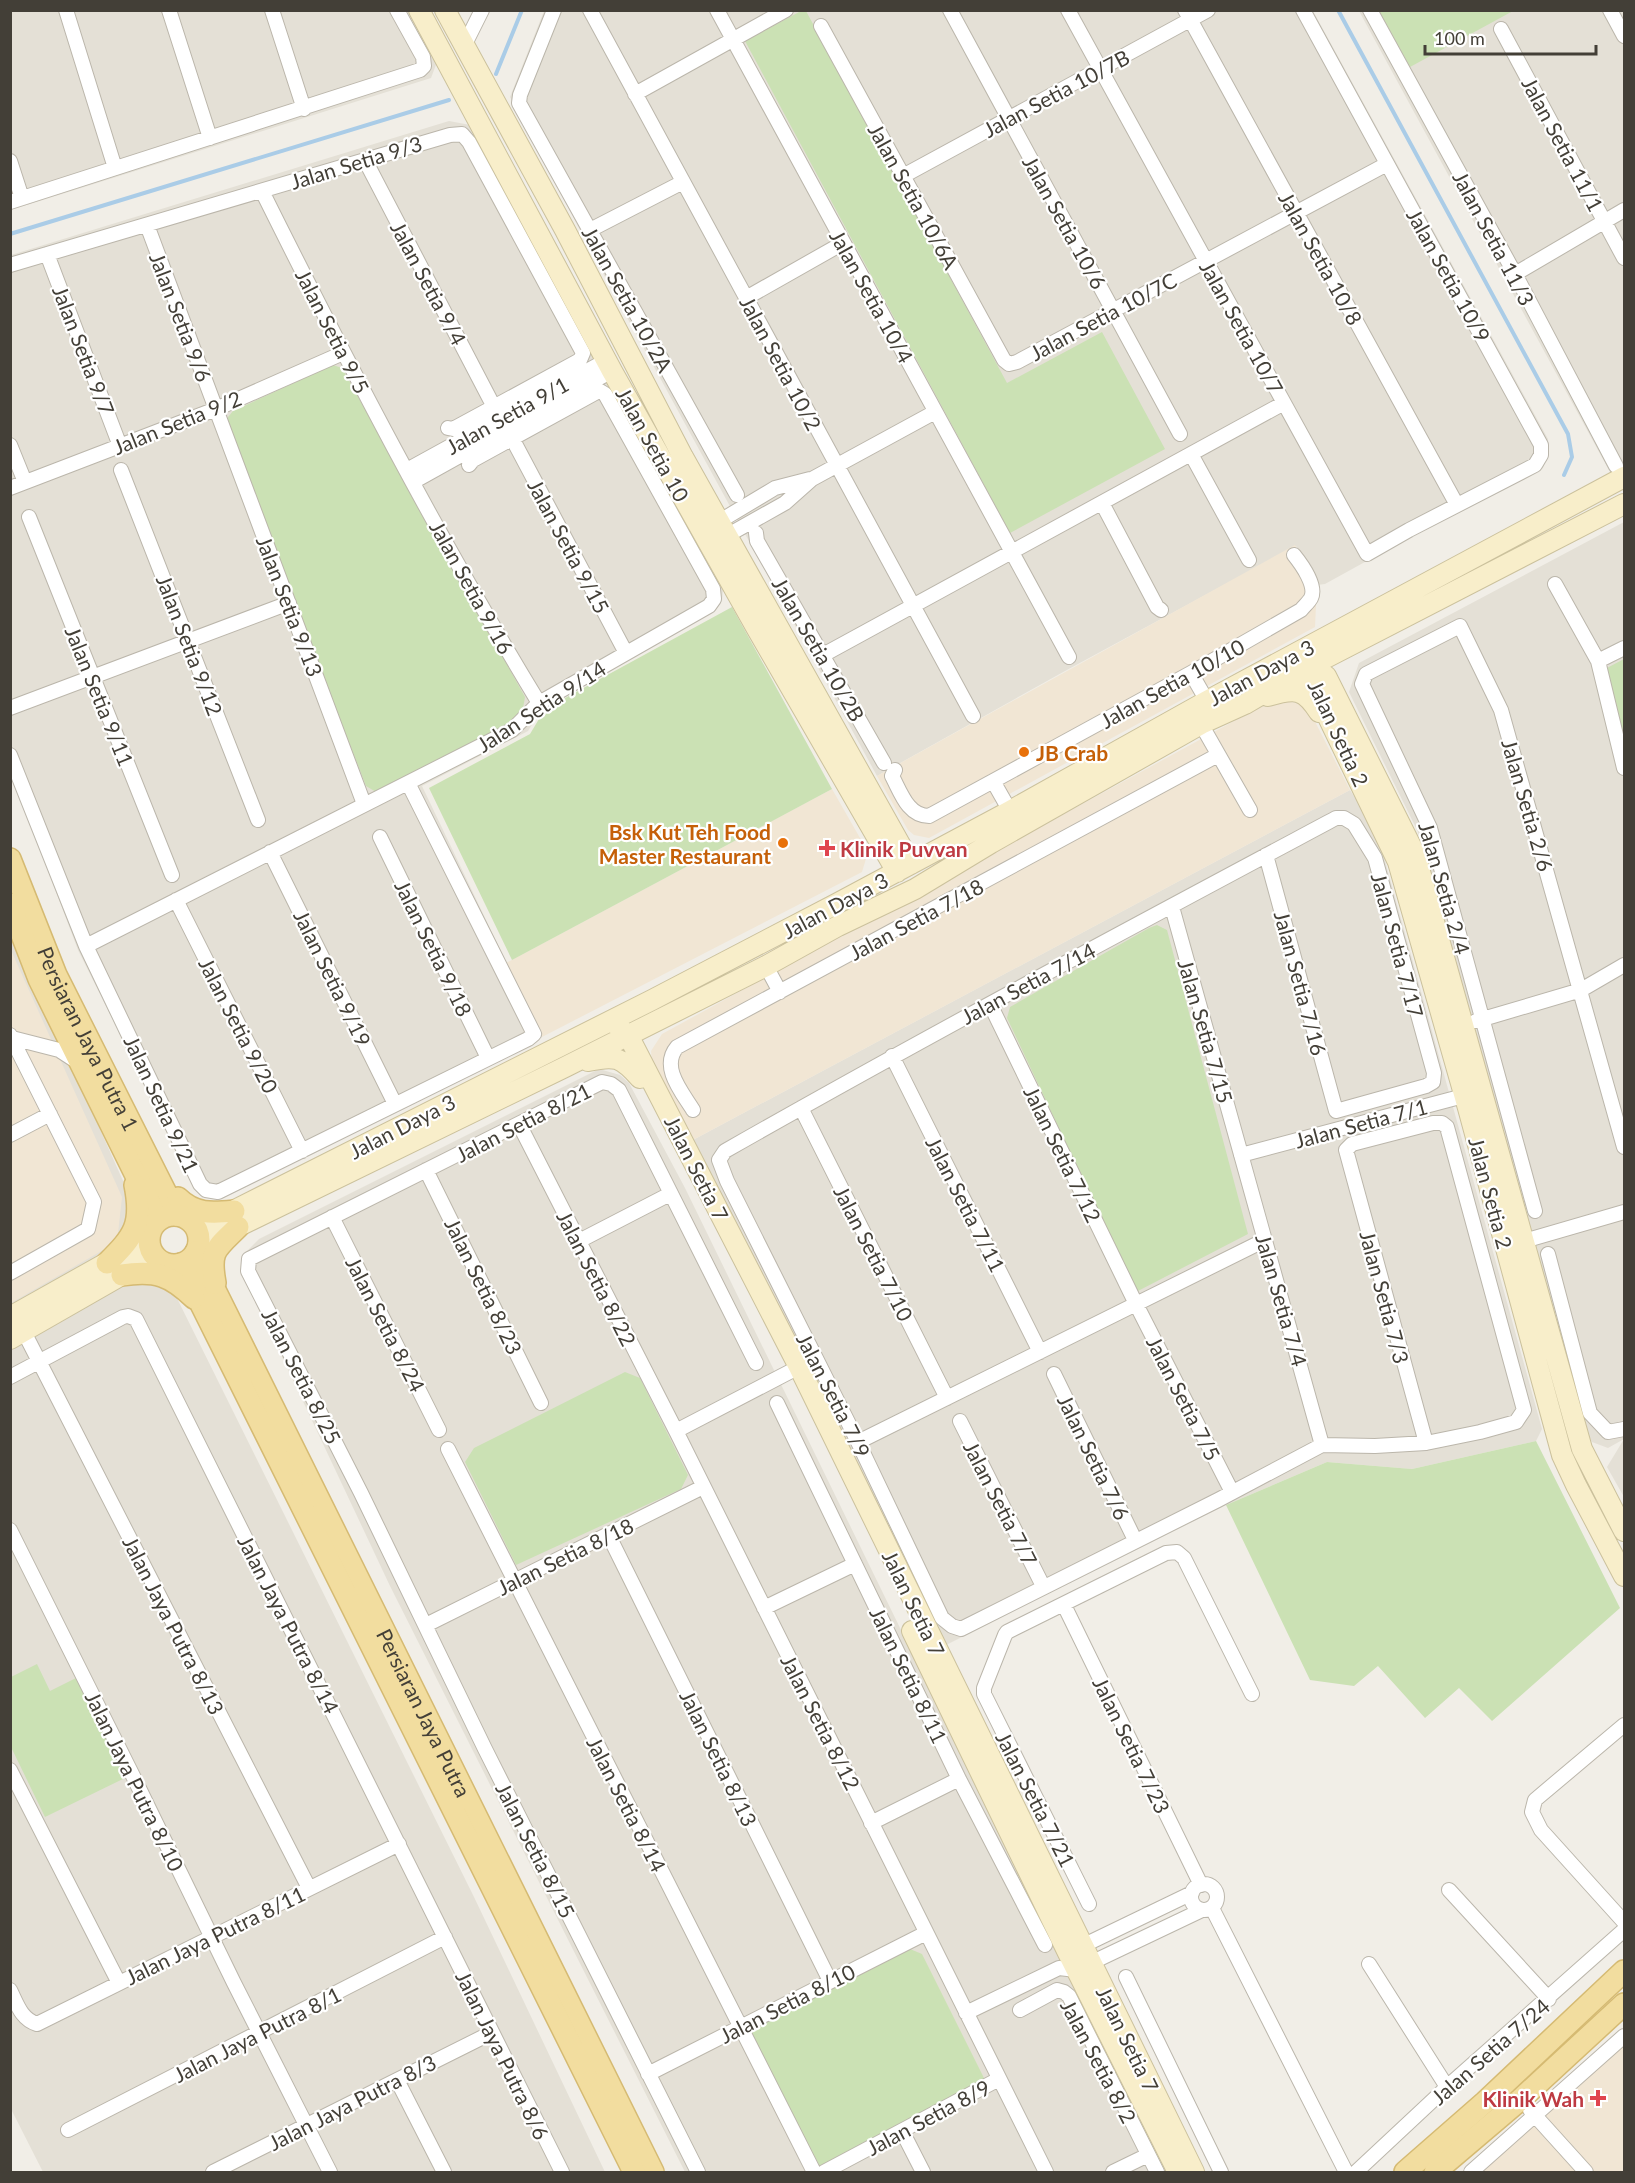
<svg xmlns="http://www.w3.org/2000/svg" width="1635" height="2183" viewBox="0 0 1635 2183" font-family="Lato,sans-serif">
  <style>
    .residential { fill: #e4e0d6 }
    .commercial { fill: #f1e6d4 }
    .green { fill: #cbe1b4 }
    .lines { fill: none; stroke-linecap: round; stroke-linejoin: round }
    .stream { stroke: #aacce7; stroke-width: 4 }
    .street-casing { stroke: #bbb6ab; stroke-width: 16 }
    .secondary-casing { stroke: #cbc19c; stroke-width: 22 }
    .primary-casing { stroke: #d5ba72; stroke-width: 24 }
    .street { stroke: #fff; stroke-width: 14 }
    .secondary { stroke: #f8eeca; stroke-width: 20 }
    .primary { stroke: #f2dd9f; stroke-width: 21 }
    .food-dot { fill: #e8710a; stroke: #fff; stroke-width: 2 }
    .health-dot { fill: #e0444e; stroke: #fff; stroke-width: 2 }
    .labels { text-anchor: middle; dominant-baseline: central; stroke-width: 4.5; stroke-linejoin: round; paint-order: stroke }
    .street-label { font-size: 21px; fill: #433f37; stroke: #fff }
    .food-label { font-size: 21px; font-weight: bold; fill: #c56008; stroke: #fff; text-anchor: start }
    .health-label { font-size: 21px; font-weight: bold; fill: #be3a42; stroke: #fff; text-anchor: start }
  </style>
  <rect width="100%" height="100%" fill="#f1eee7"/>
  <path class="residential" d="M11,11h397l29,51 -6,16 -420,132z
    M544,11h769l235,428v15l-5,14 -73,36 -145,80 -8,1 -21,-39 -231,125 -188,105 -284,-521 -83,-158z
    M1359,11h264l1,2v455l-13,6z
    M449,121l21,4 253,464 -1,12 -6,8 -173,98 -15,24 -106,55 120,251 -160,81 -165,80h-11l-10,-11 -118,-237 -67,-177v-518z
    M1624,522v975l-17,-30 17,-28 -16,9 -16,-6 -5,-7 -169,-603 -69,-140 10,-29z
    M1350,790l27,42 165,597 -6,12 -124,28 -85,-7 -101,43 -286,143 -249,-507z
    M10,928l152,340 312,629 131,275h-562l-32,-63z
    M599,1069l21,6 9,8 56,105 413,845 71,139h-484l-295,-586 -148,-314 2,-18 15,-15z"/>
  <path class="commercial" d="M1295,545l22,40 -2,42 -386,211 -15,-3 -6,-5 -31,-54z
    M1276,698l31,8 43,84 -659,351 -39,-78 -1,-12 11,-17z
    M832,789l36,63 -6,20 -320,165 -36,-74z
    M10,948l112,249 -5,45 -106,61z
    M1624,2041v131h-146z"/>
  <path class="green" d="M801,11h5l201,372 95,-51 63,117 -155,84 -265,-492z
    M1379,11h134l-103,56z
    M333,365l9,3 183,329 -3,17 -6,8 -140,70 -10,-6 -142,-364 9,-11z
    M732,607l100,182 -320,171 -83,-172 101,-54 15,-25z
    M1624,659v86l-19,-76z
    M1157,925l10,5 81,304 -112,58 -129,-274 3,-11 139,-79z
    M625,1372l15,6 48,97 -7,14 -165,76 -51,-103 9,-14z
    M1536,1441l84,167 -128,113 -33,-33 -34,30 -47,-52 -24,20 -44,-6 -84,-175 101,-43 85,7z
    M37,1664l13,27 26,-13 49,100 -80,39 -34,-70v-70z
    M910,1949l12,5 64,128 -165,87 -71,-138z"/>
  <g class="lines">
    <path class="stream" d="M1338,10l230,424 4,23 -8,18
      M496,74l26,-64
      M10,234l439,-134"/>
    <defs>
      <path id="street" d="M66,10l49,158
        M169,10l41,128
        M272,10l32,99
        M554,10l-34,85 -1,8 218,392
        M590,10l383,706
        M717,10l352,647
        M950,10l230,424
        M1068,10l299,544 42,-24 126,-65 6,-10v-10l-238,-435
        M1185,10l272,495
        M1370,10l145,264 101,192
        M1610,10l14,26
        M821,26l183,334 5,4 8,-2 370,-198
        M1501,29l123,229
        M464,46l18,-36
        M635,94l151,-84
        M365,160l129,247
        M10,161l12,37
        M903,176l305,-166
        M262,191c86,173 176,346 277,512
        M10,202l410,-132 4,-4 -1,-9 -26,-47
        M147,225l217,579
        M590,230l93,-48
        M47,254l73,192
        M10,265l440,-130 12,-1 7,8 114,211 -3,7 -127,69 -5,-1
        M1515,274l109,-64
        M746,298l97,-55
        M512,438l114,215
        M10,445l15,37
        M1191,454l58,106
        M121,470l137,350
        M407,470l200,-110
        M413,482l199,-111
        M10,488l206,-79 127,-56
        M1102,503l55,104 4,3
        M29,517l143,358
        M720,521l55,-33 35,-9
        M756,533l1,8 127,222
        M728,535l57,-32 27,-24 123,-67
        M1555,584l43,77 26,107
        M823,655l461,-252
        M1598,661l26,-13
        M1191,673l16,28
        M10,708l279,-105
        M1201,724l49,86
        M10,755l76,191 114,238 6,6 12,2 310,-153 6,-5 -126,-251
        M895,770l-3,6c9,17 16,40 37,40l262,-143 110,-63c3,-4 8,-8 10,-12 6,-12 -9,-33 -17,-43
        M993,781l17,30
        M380,837l108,221
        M270,852l125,252
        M1266,855l70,256 90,-25 7,-4 1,-9 -59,-215 -21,-34 -10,-6h-8c-204,109 -409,218 -611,333l-6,9 8,21 131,261 84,176 10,8 9,3 257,-129 104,-55 53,1 51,-3 54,-11 36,-10 8,-12 -77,-283 -5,-4h-9l-81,21 -6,6 80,293
        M176,900l126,251
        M1172,907l150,538
        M86,946l426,-216 27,-27 170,-97 5,-7 -1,-10 -108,-195 -5,-3 -5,2 -122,67 -4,5
        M766,966l14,26
        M990,1004l146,300 96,188
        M1476,1021l105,-31 43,-25
        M10,1035l84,167 -6,27 -78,44
        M12,1038l47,12 20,13
        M892,1056l148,296
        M801,1108l146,290
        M693,1110c-11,-18 -33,-43 -16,-63l541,-292
        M519,1124l157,307 370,741
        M10,1135l40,-21
        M1241,1155l230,-61
        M426,1170l115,233
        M1535,1211l-105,-383 -68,-144 4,-10 94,-48 41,84 123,437
        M332,1217l107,213
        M579,1241l91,-47
        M1517,1243l107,-31
        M1548,1254l42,159 18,19 16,-3
        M24,1332l285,556
        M1054,1374l81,166
        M10,1377l113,-60 5,-1 8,3 426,853
        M777,1403l182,376 86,166
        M960,1421l83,165
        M676,1431l123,-64
        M858,1442l407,-202
        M448,1449l366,723
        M10,1530l125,250 99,203 96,189
        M608,1534l222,447
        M1064,1605l137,280
        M764,1608l91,-44
        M426,1625l277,-138
        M1624,1725l-89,75 -3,12 9,18 83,92
        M10,1770l109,213
        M871,1823l88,-44
        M1191 1897a13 13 0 1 1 26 0a13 13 0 1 1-26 0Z
        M1449,1890l100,109
        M1089,1904l-105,-210v-6l21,-53 2,-3 159,-79 11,-1 7,6 68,136
        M1212,1908l134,264
        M1076,1949l116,-56
        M1369,1964l78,123
        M1126,1977l95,195
        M10,1990c7,14 11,29 27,34l362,-180
        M1020,2010l37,-20 7,2 5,4 88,176
        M966,2013l93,-45 17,2 126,-60
        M648,2074l278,-141
        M397,2080l47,92
        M1530,2110l56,62
        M68,2130l377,-193
        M902,2131l21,41
        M213,2172l278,-139
        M698,2172l-213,-423 -124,-256 -113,-222 1,-12 353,-177 9,2 8,6 137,273
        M824,2172l175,-93
        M1113,2172l35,-17
        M1356,2172l91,-85 177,-157
        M1471,2172l153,-136"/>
      <path id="secondary" d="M419,10l193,361 145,258 140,243
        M445,10l120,220 118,227 228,407
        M1300,663l10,3 16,10 89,178 167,595 42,82
        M1310,666l1,16 87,180 70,246 94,347 14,30 48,91
        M1268,696c27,-8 36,-8 51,16
        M619,1028l9,7 171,332 395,805
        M588,1061c28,-6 33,-4 52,17
        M193,1224l26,-6 433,-218 184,-96 174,-93 197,-110 417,-224
        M198,1246l367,-179 201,-101 72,-40 77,-37 76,-46 210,-119 44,-20 65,-38 314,-162
        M10,1317l139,-78
        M10,1339l145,-83
        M912,1631l156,322 110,219"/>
      <g id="primary">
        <path id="s1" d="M10,859l46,116 121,240"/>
        <path d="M10,904l29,75 119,241"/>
        <path d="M178,1198c17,17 35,15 56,13"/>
        <circle cx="174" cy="1240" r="25"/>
        <path id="s2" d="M196,1252l457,920"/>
        <path d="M107,1263c27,-27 36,-38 28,-78"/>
        <path d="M181,1264l453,908"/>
        <path d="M122,1275c34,-5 48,0 72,23"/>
        <path d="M215,1283c-6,-33 1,-34 23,-56"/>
        <path d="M1405,2172l80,-70 139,-131"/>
        <path d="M1435,2172l86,-73 103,-95"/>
      </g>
    </defs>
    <use href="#street" class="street-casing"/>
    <use href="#secondary" class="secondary-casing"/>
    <use href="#primary" class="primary-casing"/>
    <use href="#street" class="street"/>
    <use href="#secondary" class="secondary"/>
    <use href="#primary" class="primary"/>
  </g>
  <g class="food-dot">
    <circle cx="1024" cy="752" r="6"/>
    <circle cx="783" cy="843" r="6"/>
  </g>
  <g class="health-dot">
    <path d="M824 839h6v6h6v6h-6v6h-6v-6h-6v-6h6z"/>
    <path d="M1595 2089h6v6h6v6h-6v6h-6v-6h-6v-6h6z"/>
  </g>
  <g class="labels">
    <g class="street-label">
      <text transform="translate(1056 93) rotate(-28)">Jalan Setia 10/7B</text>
      <text transform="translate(1563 144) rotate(62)">Jalan Setia 11/1</text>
      <text transform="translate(356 162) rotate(-17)">Jalan Setia 9/3</text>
      <text transform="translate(914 196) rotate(61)">Jalan Setia 10/6A</text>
      <text transform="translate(1065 222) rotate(61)">Jalan Setia 10/6</text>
      <text transform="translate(1494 238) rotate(62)">Jalan Setia 11/3</text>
      <text transform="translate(1321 258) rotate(61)">Jalan Setia 10/8</text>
      <text transform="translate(1449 275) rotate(61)">Jalan Setia 10/9</text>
      <text transform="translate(429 283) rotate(62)">Jalan Setia 9/4</text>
      <text transform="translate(872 296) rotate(61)">Jalan Setia 10/4</text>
      <text transform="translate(628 299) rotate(61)">Jalan Setia 10/2A</text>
      <text transform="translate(1103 316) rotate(-28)">Jalan Setia 10/7C</text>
      <text transform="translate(181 317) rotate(69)">Jalan Setia 9/6</text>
      <text transform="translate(1242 327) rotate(61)">Jalan Setia 10/7</text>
      <text transform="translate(333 331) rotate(63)">Jalan Setia 9/5</text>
      <text transform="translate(84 350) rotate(69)">Jalan Setia 9/7</text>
      <text transform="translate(781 363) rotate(62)">Jalan Setia 10/2</text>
      <text transform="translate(507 415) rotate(-29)">Jalan Setia 9/1</text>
      <text transform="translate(177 422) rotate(-22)">Jalan Setia 9/2</text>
      <text transform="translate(653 444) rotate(61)">Jalan Setia 10</text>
      <text transform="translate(569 546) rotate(62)">Jalan Setia 9/15</text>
      <text transform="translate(472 587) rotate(61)">Jalan Setia 9/16</text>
      <text transform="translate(290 606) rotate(69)">Jalan Setia 9/13</text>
      <text transform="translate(190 645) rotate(69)">Jalan Setia 9/12</text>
      <text transform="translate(819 649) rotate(60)">Jalan Setia 10/2B</text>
      <text transform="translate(1261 672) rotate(-28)">Jalan Daya 3</text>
      <text transform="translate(1172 683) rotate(-29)">Jalan Setia 10/10</text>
      <text transform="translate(100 696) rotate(68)">Jalan Setia 9/11</text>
      <text transform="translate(541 706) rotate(-33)">Jalan Setia 9/14</text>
      <text transform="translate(1339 733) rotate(65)">Jalan Setia 2</text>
      <text transform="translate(1528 805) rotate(74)">Jalan Setia 2/6</text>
      <text transform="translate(1445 888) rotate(74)">Jalan Setia 2/4</text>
      <text transform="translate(835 905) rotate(-28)">Jalan Daya 3</text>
      <text transform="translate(916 919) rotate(-28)">Jalan Setia 7/18</text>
      <text transform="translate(1398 945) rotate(75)">Jalan Setia 7/17</text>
      <text transform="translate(434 948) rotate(64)">Jalan Setia 9/18</text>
      <text transform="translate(333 978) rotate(64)">Jalan Setia 9/19</text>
      <text transform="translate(1028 983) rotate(-28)">Jalan Setia 7/14</text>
      <text transform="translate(1301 983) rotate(75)">Jalan Setia 7/16</text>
      <text transform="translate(239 1025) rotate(63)">Jalan Setia 9/20</text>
      <text transform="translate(1206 1031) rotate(74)">Jalan Setia 7/15</text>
      <text stroke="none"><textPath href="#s1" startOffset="196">Persiaran Jaya Putra 1</textPath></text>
      <text transform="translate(162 1104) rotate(65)">Jalan Setia 9/21</text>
      <text transform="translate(523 1122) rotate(-27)">Jalan Setia 8/21</text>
      <text transform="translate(1361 1123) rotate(-15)">Jalan Setia 7/1</text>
      <text transform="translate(402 1126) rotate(-27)">Jalan Daya 3</text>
      <text transform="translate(1063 1154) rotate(64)">Jalan Setia 7/12</text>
      <text transform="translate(697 1168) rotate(63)">Jalan Setia 7</text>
      <text transform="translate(1491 1193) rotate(75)">Jalan Setia 2</text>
      <text transform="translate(966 1204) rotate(63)">Jalan Setia 7/11</text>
      <text transform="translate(874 1253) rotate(63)">Jalan Setia 7/10</text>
      <text transform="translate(597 1278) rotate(63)">Jalan Setia 8/22</text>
      <text transform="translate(484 1286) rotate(64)">Jalan Setia 8/23</text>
      <text transform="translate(1385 1297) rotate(75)">Jalan Setia 7/3</text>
      <text transform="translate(1282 1300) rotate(74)">Jalan Setia 7/4</text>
      <text transform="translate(386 1324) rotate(63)">Jalan Setia 8/24</text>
      <text transform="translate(302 1376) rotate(63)">Jalan Setia 8/25</text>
      <text transform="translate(834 1395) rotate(63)">Jalan Setia 7/9</text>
      <text transform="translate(1184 1398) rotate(63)">Jalan Setia 7/5</text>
      <text transform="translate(1094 1457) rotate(64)">Jalan Setia 7/6</text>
      <text transform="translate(1001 1503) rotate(63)">Jalan Setia 7/7</text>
      <text transform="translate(565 1556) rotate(-26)">Jalan Setia 8/18</text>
      <text transform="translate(914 1603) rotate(64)">Jalan Setia 7</text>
      <text transform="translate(289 1624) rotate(63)">Jalan Jaya Putra 8/14</text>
      <text transform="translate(174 1625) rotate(63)">Jalan Jaya Putra 8/13</text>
      <text transform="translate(909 1675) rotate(64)">Jalan Setia 8/11</text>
      <text stroke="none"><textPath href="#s2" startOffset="514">Persiaran Jaya Putra</textPath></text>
      <text transform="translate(821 1722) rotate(63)">Jalan Setia 8/12</text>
      <text transform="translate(1132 1745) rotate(64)">Jalan Setia 7/23</text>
      <text transform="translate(719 1758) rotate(64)">Jalan Setia 8/13</text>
      <text transform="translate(135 1781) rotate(64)">Jalan Jaya Putra 8/10</text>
      <text transform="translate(1036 1799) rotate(63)">Jalan Setia 7/21</text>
      <text transform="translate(627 1804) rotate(63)">Jalan Setia 8/14</text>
      <text transform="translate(536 1850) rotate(63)">Jalan Setia 8/15</text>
      <text transform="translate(215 1935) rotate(-26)">Jalan Jaya Putra 8/11</text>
      <text transform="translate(787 2003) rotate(-27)">Jalan Setia 8/10</text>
      <text transform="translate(257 2034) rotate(-27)">Jalan Jaya Putra 8/1</text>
      <text transform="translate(1128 2039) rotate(64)">Jalan Setia 7</text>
      <text transform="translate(1490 2051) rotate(-41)">Jalan Setia 7/24</text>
      <text transform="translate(503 2055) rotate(64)">Jalan Jaya Putra 8/6</text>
      <text transform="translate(1099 2061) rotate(62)">Jalan Setia 8/2</text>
      <text transform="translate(352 2102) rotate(-27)">Jalan Jaya Putra 8/3</text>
      <text transform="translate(928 2117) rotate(-28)">Jalan Setia 8/9</text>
    </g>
    <g class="food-label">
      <text x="1036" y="752">JB Crab</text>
      <text x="771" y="831" text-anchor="end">Bsk Kut Teh Food<tspan x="771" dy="24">Master Restaurant</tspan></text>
    </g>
    <g class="health-label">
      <text x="840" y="848">Klinik Puvvan</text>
      <text x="1584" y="2098" text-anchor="end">Klinik Wah</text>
    </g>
  </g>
  <rect width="1635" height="2183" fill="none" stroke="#433f37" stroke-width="24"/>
  <path d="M1425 45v9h171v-9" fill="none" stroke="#433f37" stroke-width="3"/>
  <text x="1434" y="45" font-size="18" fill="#433f37" stroke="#ffffff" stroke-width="4.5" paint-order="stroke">100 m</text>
</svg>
